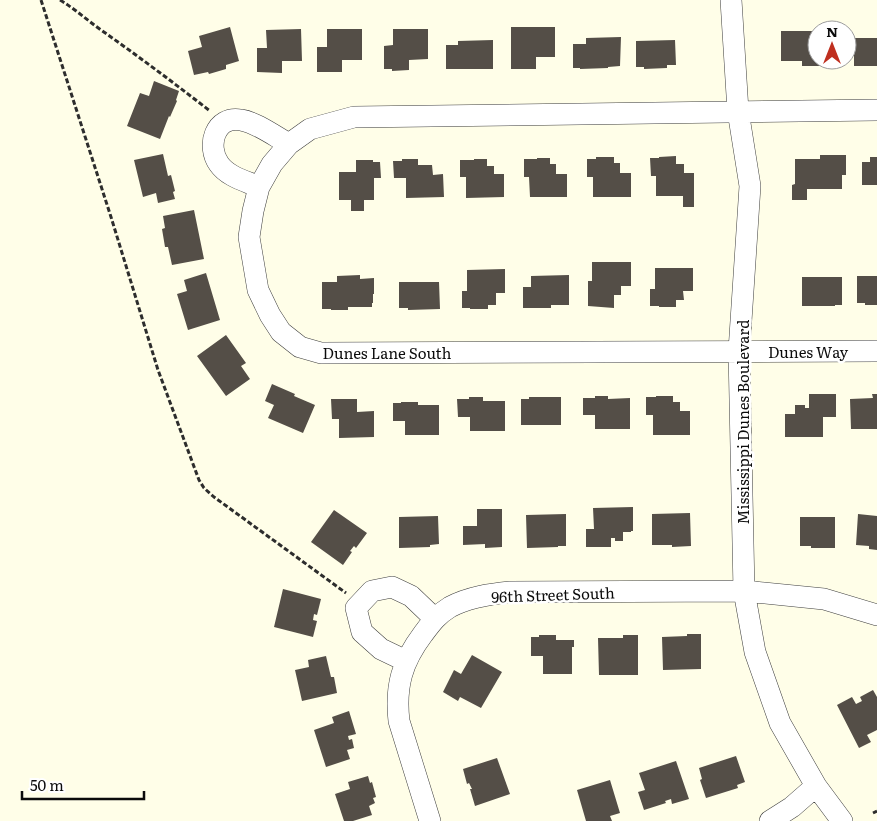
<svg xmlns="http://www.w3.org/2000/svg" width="877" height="821" viewBox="0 0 877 821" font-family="Literata,serif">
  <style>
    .building { fill: #544e47 }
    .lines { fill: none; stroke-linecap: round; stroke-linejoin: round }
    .minor-casing { stroke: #3e3e3e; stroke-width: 22 }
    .path { stroke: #2d2d2d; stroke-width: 3; stroke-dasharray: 5 2.5; stroke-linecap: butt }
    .minor { stroke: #fff; stroke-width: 21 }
    .labels { text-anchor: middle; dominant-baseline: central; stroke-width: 5; stroke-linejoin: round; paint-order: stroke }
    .street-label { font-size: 15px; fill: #0b0b0b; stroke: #fff }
  </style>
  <rect width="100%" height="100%" fill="#fffee8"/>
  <path class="building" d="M230,27l9,34 -13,4v4l-17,5 -1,-2 -14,3 -6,-24 14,-4 -3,-11z
    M511,27h44v30h-19v12h-25z
    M301,29l1,32h-20v12l-25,-1v-24h10l-1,-18z
    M327,29h35v31h-20v12h-25v-25h10z
    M393,29h35v30l-19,1v10l-17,1v-2h-8v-23l9,-1z
    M781,31h36v29h11v6h-26v-5h-21z
    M621,37l-1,29 -12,1v1l-28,1v-1h-7v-24h13v-6z
    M854,38h23v28h-23z
    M493,40v29h-47v-24h12v-4z
    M675,40l1,25h-9v3l-23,1v-2h-8v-26z
    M154,81l25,10 -3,9 1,1 -7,16 -1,-1 -9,23 -33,-13 13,-33 9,3z
    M163,154l5,22 3,-1 4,16 -2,1 2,7 -17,4 -2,-10 -13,4 -9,-37z
    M820,155h26v20h-4v14h-35v11h-15v-15l3,-1v-25h25z
    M676,156v8h8v9h10v34h-11v-11h-27v-20h-5l-1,-18h9v-1z
    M596,157h18v6h6v10h11v24h-38v-20h-6v-18h9z
    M870,157h7v28h-15v-23h8z
    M537,158h13v6h6v10h11v23h-37l-1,-20h-5v-18h13z
    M402,159h16v6h14l1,10 10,-1 1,23 -38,1v-20h-12l-1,-17h9z
    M474,159h13v7h7v8h10v23l-38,1v-21h-6v-17h14z
    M356,160h17v2h7l1,16h-7v22h-10v11h-13v-11h-12v-28h17z
    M194,210l10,49 -32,6 -4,-18h-3l-3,-18 3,-1 -2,-12z
    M592,262h39v24h-10v9h-7v13l-26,-2v-25h4z
    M655,268h38v23h-10l1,9h-8v7h-17v-1h-9v-17h5z
    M505,269v24h-9v12h-8v4h-18v-1h-8v-17h5v-21z
    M206,273l14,47 -32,10 -11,-36 10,-3 -3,-11z
    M360,275v4l14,-1v16h-1v9h-1v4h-24v3h-17v-1h-9v-27h15v-6z
    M569,275v30h-18v3h-28v-21h8v-11z
    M857,276h20v29h-12v-2h-8z
    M802,277h40v28h-7v1h-33z
    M399,282h40l1,27 -32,1v-2h-9z
    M226,335l20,28 -5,3 9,13 -24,17 -29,-40z
    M272,384l23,10 -1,2 21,9 -12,28 -35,-15 6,-13 -9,-4z
    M809,394h27v23h-13v20h-38v-23h10v-9h10v3h4z
    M872,394h5v35h-26l-1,-30 23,-1z
    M595,396h13v3l22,-1v31h-35v-14h-12v-17h12z
    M656,396h17v6h7v9h10v24h-37v-20h-7v-18h10z
    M469,397h14v4h22v30h-35v-14h-12l-1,-18h12z
    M529,397h32v28h-40v-26h8z
    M331,399h26v13l17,-1v26l-35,1v-19h-7z
    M401,402h17v3h21v30h-34v-14h-12v-18h8z
    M633,507v24h-2v1h-8v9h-8v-3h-4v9h-25v-18h8l-1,-21z
    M477,509h25v38l-17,1v-4l-22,1v-19h14z
    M334,510l33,23 -11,15 -2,-2 -4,5 2,1 -9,13 -32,-23z
    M690,513l1,33 -19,1v-2h-20v-31z
    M566,514v32h-8v1l-31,1 -1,-33z
    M858,514l19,2v34l-8,-1v-3l-13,-1z
    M438,516l1,28 -9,1v2l-31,1v-31z
    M800,517h35v31h-24v-2h-11z
    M283,589l38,10 -4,16 -3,-1 -1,6 4,1 -4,16 -39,-10z
    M687,634h14v35l-38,1 -1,-33 25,-1z
    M539,635h17v5h18v7h-2v27h-29v-18h-12v-19h8z
    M623,635h15v40h-39l-1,-37h25z
    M472,655l30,17 -21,36 -21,-11 -2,4 -15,-9 11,-22 7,4z
    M326,656l5,21h3l3,16 -35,8 -7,-31 14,-3 -1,-7z
    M873,690l4,7v33l-10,5 4,7 -12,6 -22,-43 15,-8 4,7 6,-3 -2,-4z
    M349,711l7,23 -8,2 1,4 3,-1 2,9 -7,2 3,9 -24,8 -12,-37 20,-7 -2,-6z
    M736,756l9,26 -8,3 1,3 -32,10 -6,-18 2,-1 -3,-11z
    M497,758l13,36 -35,12 -5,-17h2l-3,-6 -2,1 -4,-15z
    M676,761l13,38 -17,5 -1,-5 -6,2 1,2 -22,7 -6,-18 7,-2 -6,-17z
    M368,776l2,7 2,-1 4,15 -3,1 2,5 -6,3 3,9 -19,6h-9l-9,-27 15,-5 -2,-7z
    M610,780l10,33 -10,3 2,5h-26l-9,-31z"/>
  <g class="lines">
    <defs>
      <path id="minor" d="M731,0l7,111 12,75 -11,165 5,240 11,61 25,71 36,63 26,35
        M877,110l-523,7 -44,12 -21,15 -17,20 -13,23 -6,24 -4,26 9,53 12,25 11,17 19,15 21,6 556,-2
        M259,187c-13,-6 -31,-10 -40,-23 -13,-18 -4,-49 22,-44 15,2 35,17 48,24
        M406,661l-25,-12 -19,-17 -6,-24 16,-17 20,-4 19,9 23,22
        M430,821l-31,-100c-4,-35 3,-59 24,-87 9,-12 14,-19 27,-27 19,-10 40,-13 60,-15l234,-1 80,8 53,16
        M770,821l22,-14 24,-21"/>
    </defs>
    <use href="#minor" class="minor-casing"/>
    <path class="path" d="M41,0l70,217 47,153 41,110 5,8 10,9 132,96
      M60,0c15,9 27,20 41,30 37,26 73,53 109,81
      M873,813l4,-2"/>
    <use href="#minor" class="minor"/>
  </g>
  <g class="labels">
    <g class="street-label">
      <text x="808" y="351">Dunes Way</text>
      <text x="387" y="352">Dunes Lane South</text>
      <text transform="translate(742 422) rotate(-90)">Mississippi Dunes Boulevard</text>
      <text transform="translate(553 594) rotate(-2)">96th Street South</text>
    </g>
  </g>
  <g transform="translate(832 45)"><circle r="24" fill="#ffffff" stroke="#9d9d9d"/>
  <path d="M0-4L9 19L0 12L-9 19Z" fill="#bf2f1f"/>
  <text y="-8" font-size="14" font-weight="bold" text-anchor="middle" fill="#0b0b0b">N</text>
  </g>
  <path d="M22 791v8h122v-8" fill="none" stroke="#0b0b0b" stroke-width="2.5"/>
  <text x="30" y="791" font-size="15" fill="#0b0b0b" stroke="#ffffff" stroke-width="4" paint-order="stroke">50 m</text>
</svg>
